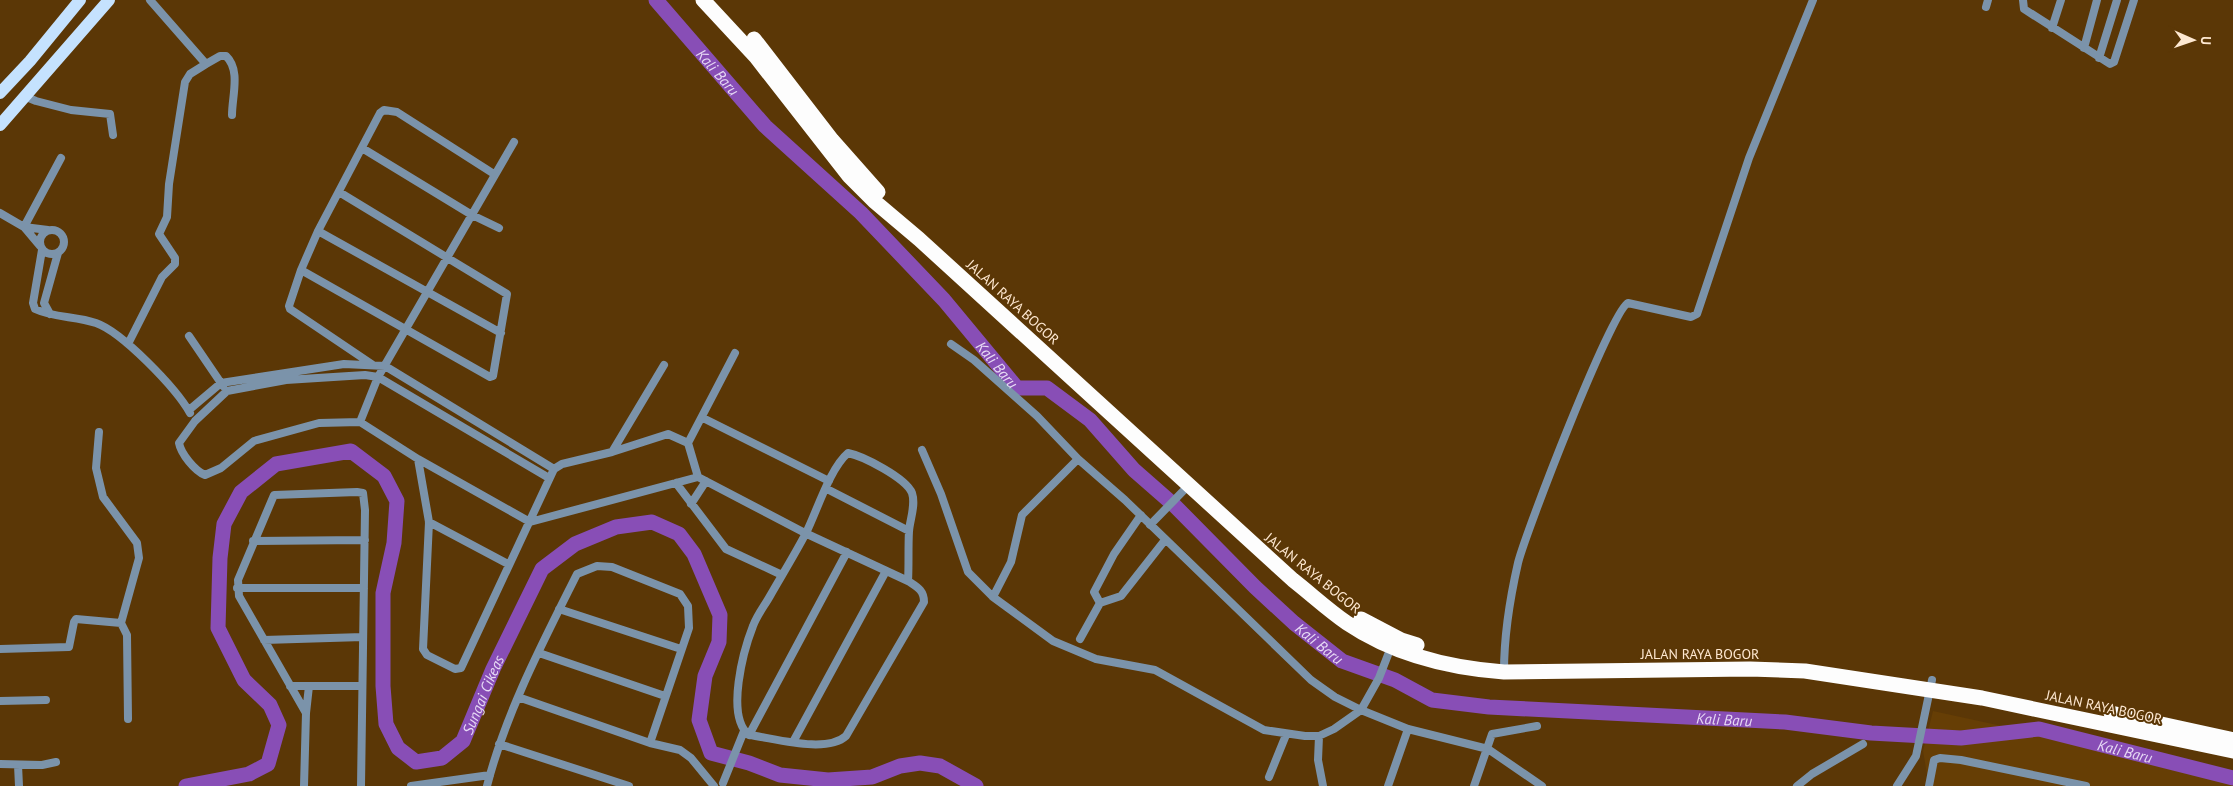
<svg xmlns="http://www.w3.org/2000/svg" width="2233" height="786" viewBox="0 0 2233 786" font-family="'PT Sans',sans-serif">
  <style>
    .built { fill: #663e05 }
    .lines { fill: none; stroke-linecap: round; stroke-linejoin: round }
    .river { stroke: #884eb6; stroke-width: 15 }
    .street { stroke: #7b93aa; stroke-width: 8 }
    .primary { stroke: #c5e2fe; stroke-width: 12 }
    .highway { stroke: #fdfdfd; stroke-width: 15 }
    .labels { text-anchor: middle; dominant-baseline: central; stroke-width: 4; stroke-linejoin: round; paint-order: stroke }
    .street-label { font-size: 14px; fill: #fee8d1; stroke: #5b3706 }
    .water-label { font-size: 15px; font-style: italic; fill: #e7daf5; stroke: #5b3706 }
  </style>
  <rect width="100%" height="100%" fill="#5b3706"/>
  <path class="built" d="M1933,711l300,65v10h-304l-6,-35z"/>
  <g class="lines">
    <g class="river">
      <path id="s1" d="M656,0l109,126 96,87 83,87 73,88h30l43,32 44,50 41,36 80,81 39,36 48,38 53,19 37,20 57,7 296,15 86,11 90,5 78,-9 194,49"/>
      <path id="s2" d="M186,786l63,-12 19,-10 11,-39 -9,-20 -26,-25 -26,-52 2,-70 4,-34 17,-32 35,-28 75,-13 33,25 13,25 -3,42 -11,50v93l3,38 12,24 18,14 26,-4 21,-17 30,-72 49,-100 33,-25 41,-17 36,-5 27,12 15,20 26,61 -1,27 -14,34 -6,44 12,33 38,10 31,12 48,5 44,-3 28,-11 20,-3 20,3 36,20"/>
    </g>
    <path class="street" d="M2023,0l1,9 86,55 4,-2 20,-62
      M1986,7l2,-7
      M2052,28l9,-28
      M2084,48l13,-48
      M2099,58l18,-58
      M206,64l14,-8h6c15,14 6,40 6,59
      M24,96l12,5 35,9 39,4 3,21
      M362,148l110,67 27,13
      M0,213l24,14 24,3
      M24,227l37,-69
      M24,227l16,19
      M40 242a12 12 0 1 1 24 0a12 12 0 1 1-24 0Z
      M318,231l183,102
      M42,250l-9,53 2,6c19,9 41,7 61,14 26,9 80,65 94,90
      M301,270l189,107 3,-1 14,-82 -168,-102
      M50,314l-6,-11 14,-50
      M189,336l34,50
      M128,344l34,-67 13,-13v-6l-16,-24 8,-17 2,-33 16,-102 5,-8 16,-10 -56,-64
      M951,344l23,16 63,56 41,43 47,41 186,180 24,17 26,13 47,19 80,20 54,37
      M373,365l-83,-56 -1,-3 12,-36 17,-39 62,-118 4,-3 13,2 97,62
      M189,410l32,-27 123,-19 41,2 169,103
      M703,418l126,63
      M360,422l18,-45 136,-235
      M99,432l-3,36 7,29 34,46 2,15 -18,65 6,12 1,84
      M688,443l47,-90
      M922,450l19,44 27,78 25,25 60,44 43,18 59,11 109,60 41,6h14l15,-7 27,-19 18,-32 12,-31
      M612,452l52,-87
      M848,453c15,3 58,25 64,40 4,12 -2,26 -3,38 -1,17 0,34 -1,50 9,6 16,9 16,21l-78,134c-20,18 -72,2 -97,-1 -24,-19 -5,-86 4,-109 4,-11 12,-21 17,-30 12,-21 25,-42 36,-63 11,-22 24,-65 42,-80z
      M418,459l112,63 168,-45
      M549,478l-171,-101 -13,-2 -79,5 -59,11 -32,30 -16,22c2,11 16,28 26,32l16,-7 33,-27 65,-18 41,-1 58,37 11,63 -6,127 4,6 28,14 6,-1 93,-199 8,-5 50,-12 56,-18 20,9 10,34 107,56 103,48
      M676,483l50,66 56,26
      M827,489l82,42
      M691,504l15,-23
      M429,522l79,42
      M1150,525l39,-40
      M253,541l112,-1
      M237,588h127
      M993,597l18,-35 11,-47 56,-56
      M1100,603l-6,-11 20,-38 27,-39
      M559,609l122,40
      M1080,639l20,-36 21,-7 44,-56
      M264,640l99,-3
      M0,649l69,-2 5,-25 2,-3 45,4
      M539,653l126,43
      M1504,672c0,-36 6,-74 14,-109 7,-29 94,-254 110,-260l63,14 6,-3 52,-156 64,-158
      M290,686h72
      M518,697l132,46 30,7 11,8 23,28
      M0,701l46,-1
      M306,713l3,-27
      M749,735l98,-183
      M1319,736l-1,24 5,26
      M793,742l93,-171
      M499,744l130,42
      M0,764l42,1 14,-3
      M18,765l1,21
      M1269,777l17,-42
      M723,783l21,-52
      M304,786l2,-73 -67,-117 -1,-16 36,-85 83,-3 6,1 2,17 -4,276
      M411,786l79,-11
      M487,786c19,-74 56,-144 90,-212l20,-8 15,1 68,27 8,12 1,22 -39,115
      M1388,786l20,-57
      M1474,786l18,-52 45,-8
      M1797,786l15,-12 51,-30
      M1897,786l19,-30 16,-76
      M1929,786l5,-26 6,-2 21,2 125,26"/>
    <path class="primary" d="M0,93l30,-32 50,-61
      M0,125l109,-125"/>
    <path class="highway" d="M703,0l53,57 93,119 25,25 45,38 374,341c18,14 35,30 54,43 46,31 103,45 157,49l246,-3 55,2 177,27 251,53
      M754,39l78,101 46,52
      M1361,619l40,21 16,5
      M2111,713l119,26"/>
  </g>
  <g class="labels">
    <g class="street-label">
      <text transform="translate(1013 302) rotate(42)">JALAN RAYA BOGOR</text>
      <text transform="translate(1313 573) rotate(39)">JALAN RAYA BOGOR</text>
      <text x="1700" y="654">JALAN RAYA BOGOR</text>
      <text transform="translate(2104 707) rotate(12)">JALAN RAYA BOGOR</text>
    </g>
    <g class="water-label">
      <text stroke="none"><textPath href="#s1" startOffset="95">Kali Baru</textPath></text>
      <text stroke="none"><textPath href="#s1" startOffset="500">Kali Baru</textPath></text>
      <text stroke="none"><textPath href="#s1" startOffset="935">Kali Baru</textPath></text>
      <text stroke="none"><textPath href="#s2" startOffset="951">Sungai Cikeas</textPath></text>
      <text stroke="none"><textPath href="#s1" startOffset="1355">Kali Baru</textPath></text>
      <text stroke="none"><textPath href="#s1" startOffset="1760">Kali Baru</textPath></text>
    </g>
  </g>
  <g transform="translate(2193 40) rotate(92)" stroke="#5b3706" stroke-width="4" paint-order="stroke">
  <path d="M0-4L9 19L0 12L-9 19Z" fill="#fee8d1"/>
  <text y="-8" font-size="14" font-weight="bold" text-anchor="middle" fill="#fee8d1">U</text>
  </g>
</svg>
